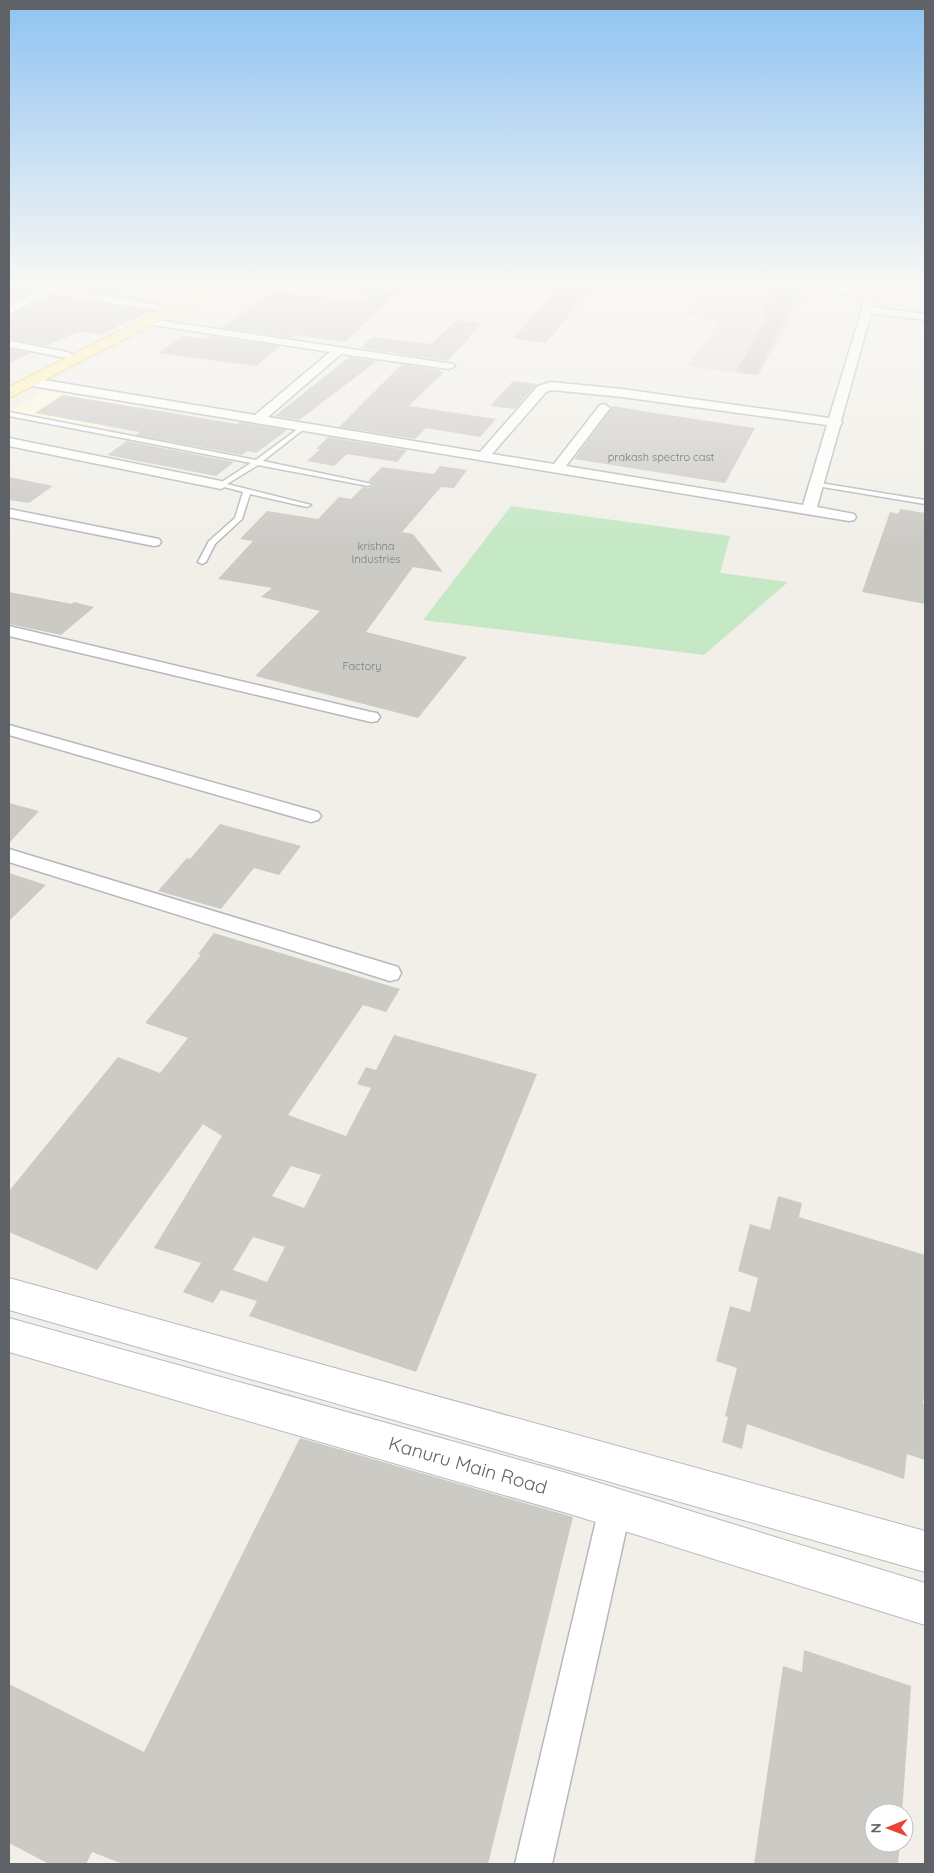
<svg xmlns="http://www.w3.org/2000/svg" width="934" height="1873" viewBox="0 0 934 1873" font-family="Quicksand,sans-serif">
  <style>
    .commercial { fill: #fef7e0 }
    .education { fill: #e1ded6 }
    .green { fill: #c5e8c5 }
    .building { fill: #cccac5; fill-rule: evenodd }
    .lines { fill: none; stroke-linecap: round; stroke-linejoin: round }
    .lane-casing { stroke: #b5b8bc; stroke-width: 3 }
    .street-casing { stroke: #b5b8bc; stroke-width: 3 }
    .secondary-casing { stroke: #b6babf; stroke-width: 2 }
    .primary-casing { stroke: #f2c960; stroke-width: 2 }
    .lane { fill: #fff; fill-rule: evenodd }
    .street { fill: #fff; fill-rule: evenodd }
    .secondary { fill: #fff; fill-rule: evenodd }
    .primary { fill: #fff2af; fill-rule: evenodd }
    .labels { text-anchor: middle; dominant-baseline: central; stroke-width: 4; stroke-linejoin: round; paint-order: stroke }
    .far-number-label { font-size: 11px; fill: #7a7d7f }
    .near-street-label { font-size: 19px; fill: #5f6368; stroke: #fff }
  </style>
  <rect width="100%" height="100%" fill="#f1efe8"/>
  <path class="commercial" d="M357,283h88l-10,10z
    M45,390l97,16 -35,25 -98,-19z"/>
  <path class="education" d="M709,283h17l82,10 -50,83 -70,-10 32,-45 -36,-5z"/>
  <path class="green" d="M511,506l219,30 -10,37 68,9 -84,73 -281,-35z"/>
  <path class="building" d="M365,283h43l-63,59 -50,-7 -4,3 -70,-10 53,-37 89,10 1,-12 27,4 5,-4 -2,-2z
    M563,283h37l-21,20 -33,40 -33,-5z
    M9,288l25,4 -25,13z
    M92,288l66,12 -4,2 -67,-11z
    M776,289l25,3 -35,62h2l-11,21 -21,-3 31,-56 -7,-1z
    M52,295l97,16 -49,24 -19,-4 -36,15 -36,-7v-23z
    M456,320l26,3 -34,38 -55,-8 -2,-2 -3,1 -28,-4 13,-11 58,7z
    M183,336l24,3 3,-3 71,10 -25,20 -98,-13z
    M9,349l22,4 -22,10z
    M349,357l28,4 -78,59 -24,-4z
    M402,364l38,6 -1,1 5,1 -35,34 87,13 -16,18 -54,-9 -11,11 -76,-12z
    M513,381l24,3 -22,25 -25,-3z
    M63,395l174,29 3,-2 47,8 -31,23 -8,-2 -6,4 -107,-20 5,-3 -105,-19z
    M613,406l42,7 100,15 -30,55 -151,-24z
    M328,437l79,13 -10,12 -50,-8 -13,12 -27,-5 13,-12h-4z
    M127,441l107,21 -18,14 -109,-21z
    M440,466l27,4 -13,18 -13,-1 -39,45 11,2 30,38 -30,-5 -47,65 101,25 -49,61 -163,-42 65,-65 -59,-14 11,-9 -54,-9 35,-38 -13,-2 27,-28 51,8 21,-22 12,2 12,-12 5,1 5,-2 1,-3 -6,-2 14,-14 52,7z
    M9,477l44,9 -24,17 -20,-3z
    M900,509l25,4v91l-63,-12 28,-80 8,2z
    M9,592l63,12 2,-2 20,5 -33,28 -52,-11z
    M9,803l30,8 -30,32z
    M220,824l81,22 -22,29 -25,-7 -33,41 -63,-18 29,-33 3,1z
    M9,873l37,12 -37,36z
    M214,933l186,56 -14,23 -23,-7 -75,110 58,21 25,-48 -14,-4 9,-17 10,3 18,-35 143,39 -121,298 -167,-56 8,-15 -36,-11 -8,13 -30,-11 18,-29 -47,-15 68,-112 -19,-12 -106,146 -88,-38v-41l109,-134 42,16 28,-35 -43,-15 56,-68 -3,-1zM291,1166l30,9 -17,33 -32,-12zM253,1237l32,10 -18,35 -34,-12z
    M778,1196l24,7 -3,14 126,38v134l-2,15h2v56l-18,-6 -3,25 -157,-55 -5,25 -20,-7 6,-25 -3,-1 12,-48 -21,-7 14,-55 20,6 8,-34 -20,-7 12,-47 20,6z
    M300,1438l273,79 -85,347h-365l-31,-12 -6,12h-37l-40,-21v-159l135,68z
    M804,1650l107,36 -9,127h-28v30h26l-2,21h-144l29,-198 19,6z"/>
  <g class="lines">
    <defs>
      <path id="lane" d="M45,283c12,0 28,5 37,4 6,-1 9,-4 16,-4l-15,8z
        M339,283h15l40,6 -3,2z
        M875,283h6l-2,6 -3,2 -3,-2z
        M9,412l247,48 47,-35 3,2 -1,1 -42,33 109,23 -4,2 -110,-21 -31,19 84,21 -4,2 -57,-13 -8,25 -27,25 -9,18 -4,2 -4,-2 11,-21 26,-23 8,-26 -26,-7 34,-22 -242,-47z
        M814,482l111,18v4l-108,-18 -4,-2z"/>
      <path id="street" d="M9,283h17l132,22 5,3 -5,3 -106,-18 -43,21v-7l31,-16 -31,-5z
        M757,283h36l76,7 5,3 -1,14 52,7v6l-54,-7 -30,108 1,2 -2,3 -23,81 37,7 2,3 -2,3 -5,1 -817,-135 -6,-4 6,-4 223,37 75,-63 -184,-28 -1,-2 1,-2 4,-1 303,45 2,2 -6,3 -108,-15 -73,63 212,35 58,-66 13,-4 71,7 207,29 33,-109 2,-13 -102,-10zM552,390l70,7 205,28 -24,80 -237,-39 44,-58 -6,-4 -4,1 -46,59 -62,-10 54,-62z
        M9,341l58,11 6,3 -6,3 -58,-11z
        M9,438l212,43 7,4 -7,4 -212,-43z
        M9,509l150,30 2,3 -2,3 -5,1 -145,-29z
        M9,626l362,86 6,1 3,4 -3,4 -6,1 -362,-86z
        M9,725l309,87 3,4 -3,4 -7,2 -302,-87z
        M9,849l389,118 3,6 -3,6 -8,2 -381,-119z
        M615,1492l11,5 5,11 -79,356h-37l84,-356 5,-11z"/>
      <path id="secondary" d="M9,1278l916,253v41l-916,-262z
        M9,1318l561,156 355,109v42l-355,-111 -561,-162z"/>
      <path id="primary" d="M215,283h17l-2,3 -221,112v-11z"/>
    </defs>
    <use href="#lane" class="lane-casing"/>
    <use href="#street" class="street-casing"/>
    <use href="#secondary" class="secondary-casing"/>
    <use href="#primary" class="primary-casing"/>
    <use href="#lane" class="lane"/>
    <use href="#street" class="street"/>
    <use href="#secondary" class="secondary"/>
    <use href="#primary" class="primary"/>
  </g>
  <linearGradient id="sky" x2="0" y2="1"><stop stop-color="#8fc3f1"/><stop offset="0.52" stop-color="#f9f8f5"/><stop offset="1" stop-color="#f9f8f5" stop-opacity="0"/></linearGradient>
  <rect width="934" height="545" fill="url(#sky)"/>
  <g class="labels">
    <g class="far-number-label">
      <text x="661" y="457">prakash spectro cast</text>
      <text x="376" y="546">krishna<tspan x="376" dy="13">Industries</tspan></text>
      <text x="362" y="666">Factory</text>
    </g>
    <g class="near-street-label">
      <text transform="translate(468 1465) rotate(16)">Kanuru Main Road</text>
    </g>
  </g>
  <rect width="934" height="1873" fill="none" stroke="#5f6368" stroke-width="20"/>
  <g transform="translate(889 1828) rotate(269)"><circle r="24" fill="#ffffff" stroke="#bfc1c3"/>
  <path d="M0-4L9 19L0 12L-9 19Z" fill="#ea4335"/>
  <text y="-8" font-size="14" font-weight="bold" text-anchor="middle" fill="#5f6368">N</text>
  </g>
</svg>
